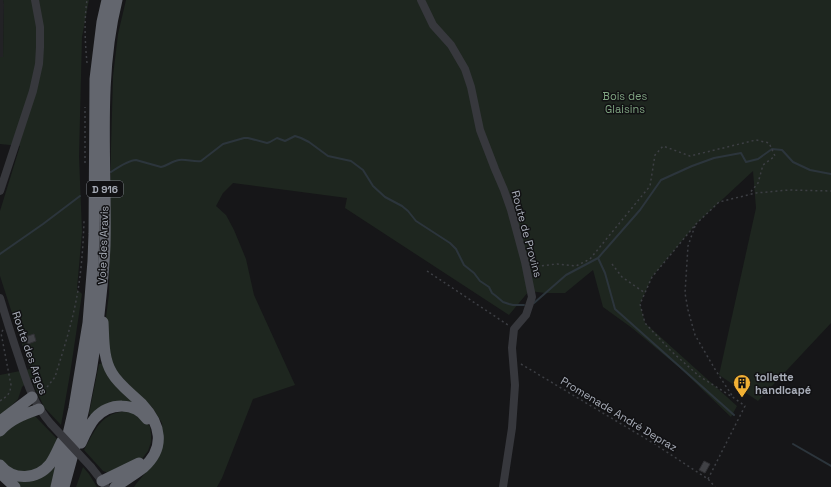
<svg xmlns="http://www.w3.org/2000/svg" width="831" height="487" viewBox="0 0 831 487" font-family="'Space Grotesk',sans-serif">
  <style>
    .built { fill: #222225 }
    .green { fill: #1e261f }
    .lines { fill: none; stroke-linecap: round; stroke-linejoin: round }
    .stream { stroke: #2c353c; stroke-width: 2 }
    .building { fill: #404145; stroke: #303034 }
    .path { stroke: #3d3f44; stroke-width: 1.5; stroke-dasharray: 2 3; stroke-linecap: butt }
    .minor { stroke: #37383d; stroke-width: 8 }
    .highway { stroke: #63666e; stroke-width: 11 }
    .minor-bridge { stroke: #37383d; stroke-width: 8 }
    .labels { text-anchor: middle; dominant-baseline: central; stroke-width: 3; stroke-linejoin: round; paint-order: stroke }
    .shield { fill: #111113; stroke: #7b7e86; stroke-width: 1 }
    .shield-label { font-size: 10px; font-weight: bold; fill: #a8adb8 }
    .park-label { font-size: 11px; fill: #7fa381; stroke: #111113 }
    .street-label { font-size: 11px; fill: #a8adb8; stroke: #111113 }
    .poi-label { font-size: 11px; font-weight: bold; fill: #a8adb8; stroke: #111113; text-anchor: start }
  </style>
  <rect width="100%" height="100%" fill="#161618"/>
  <path class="built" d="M0,0h3l1,4 -1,53h-3z"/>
  <path class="green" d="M3,0h86l-7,37 -3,119 3,76 -5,57 5,5 -12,80 -9,51 -17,-18 -13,-28 -9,8 -4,12 -18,18v-42l30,-6 -30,-93v-65l20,-65 -20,-2v-87h3l1,-53z
    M126,0h705v323l-73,78 -39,-26 37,-167 -3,-37 -57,53 -44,53 -12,27 5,19 92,83 -6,11 -50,-48 -49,-41 -29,-21 -10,-37 -28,23h-20l-16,-2 -20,24 -164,-107 2,-10 -114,-15 -10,10 -7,13 10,9 8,15 12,29 8,36 41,90 -42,14 -31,79 -5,9h-83l2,-3 20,-24 7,-16 -1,-21 -10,-16 -9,-7 -26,-28 -9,-14 -2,-41 3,-23 2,-146 2,-72 5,-42z
    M103,363l32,42 -42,12 -4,-3 10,-50z
    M124,411l11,2 9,5 6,9 1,7v8l-3,9 -7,9 -32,13 -6,-2 -19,-21c11,-20 16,-35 40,-39z
    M35,416l25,26 -4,11 -26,22 -24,-8 -6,-8v-23l9,-11z
    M58,464l-4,23h-34l-5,-4v-4c19,-2 29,1 43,-15z
    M83,467l6,7 8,13h-21z"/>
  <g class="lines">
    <path class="stream" d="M111,172c6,-4 18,-12 25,-12l25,7c6,-1 11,-6 18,-7 7,-1 15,2 22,1l22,-17 21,-6h4l19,5 3,-1 7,-4 8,3 10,-5 6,2 8,4 19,14 23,5 12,9 10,16 12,11 17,9 6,5 8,10 34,22 6,6 8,16 10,8 6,8 9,6 3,6 4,3 7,6 6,2 4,1h11
      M0,254l43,-30 37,-28
      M598,258l7,15 10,36 119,106
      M534,303l32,-28 32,-17 42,-48 21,-30 31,-14 22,-8 27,-5 5,9 12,-3 14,-10 10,1 11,12 17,8 21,4
      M793,444l38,22"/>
  </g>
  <path class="building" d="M34,334l2,7 -8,3 -3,-7z
    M704,461l6,3 -5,9 -6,-3z"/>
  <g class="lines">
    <path class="path" d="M87,63c-2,-21 -3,-42 0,-63
      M85,163v-56
      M695,226l-7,20 -3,47 3,17 7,25 21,36 17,26
      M612,264l10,13 23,16
      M532,267l25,-3 19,2 14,-7 60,-73 5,-31 8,-9 27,10 66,-16 13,3 6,13 -12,9 -5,18 -9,11
      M427,271l81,54
      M521,364l132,79 55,36 7,8
      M39,393l9,-7 7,-9c7,-23 15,-47 20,-71 6,-28 8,-56 9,-85
      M0,401c7,-5 10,-6 11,-16l-10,-52 2,-3
      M708,479l37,-73 -11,-8 -35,-22 -28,-25 -26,-28 -5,-19 12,-27 44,-53 23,-22 37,-9 33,-3 42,1"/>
    <path class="minor" d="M421,0l12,25 18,20 14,24 6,18 9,43 15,39 9,21 7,20 14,52 7,35 -6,18 -12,14 -2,19 3,37 -3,43 -9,59
      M0,191l33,-100 6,-27 1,-17v-20l-5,-27
      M0,298c6,20 12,40 19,60 8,25 14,45 32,66
      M91,467l11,14 4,6"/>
    <path class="highway" d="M103,322c1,17 0,37 9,51 7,12 20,21 30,31 19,20 24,44 1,64 -9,7 -19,13 -28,19
      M3,419l29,-22
      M0,431c10,-12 25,-17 39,-22
      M81,443c4,-9 8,-18 14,-25 15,-16 40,-16 52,1
      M0,465c13,16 37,15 50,-1 5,-7 8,-15 12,-23
      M0,473l15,14
      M102,481l37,-18
      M56,487l18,-79 14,-85 5,-62 1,-27 1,-155 7,-57 5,-22
      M64,487c15,-51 26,-102 33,-154 3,-29 7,-59 8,-88 2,-81 -8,-165 12,-245"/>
    <path class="minor-bridge" d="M51,424l40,43"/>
  </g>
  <defs>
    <symbol id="building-pin" viewBox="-11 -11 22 30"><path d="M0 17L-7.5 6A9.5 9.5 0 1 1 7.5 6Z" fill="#f2b134" stroke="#111113"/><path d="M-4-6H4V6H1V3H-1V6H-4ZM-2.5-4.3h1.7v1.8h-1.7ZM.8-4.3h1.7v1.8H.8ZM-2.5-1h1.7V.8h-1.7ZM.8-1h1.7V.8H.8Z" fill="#111"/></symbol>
  </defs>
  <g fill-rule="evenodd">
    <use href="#building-pin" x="732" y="373" width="20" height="27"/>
  </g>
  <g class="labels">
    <rect class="shield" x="87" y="181" width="36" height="16" rx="3"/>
    <g class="shield-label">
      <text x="105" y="189">D 916</text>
    </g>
    <g class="park-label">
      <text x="625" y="96">Bois des<tspan x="625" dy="13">Glaisins</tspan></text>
    </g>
    <g class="street-label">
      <text transform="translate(527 234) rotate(75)">Route de Provins</text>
      <text transform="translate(103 245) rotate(-88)">Voie des Aravis</text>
      <text transform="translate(30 353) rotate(71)">Route des Argos</text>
      <text transform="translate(619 414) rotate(31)">Promenade André Depraz</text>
    </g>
    <g class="poi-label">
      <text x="755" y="377">toilette<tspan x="755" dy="13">handicapé</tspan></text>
    </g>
  </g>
</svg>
